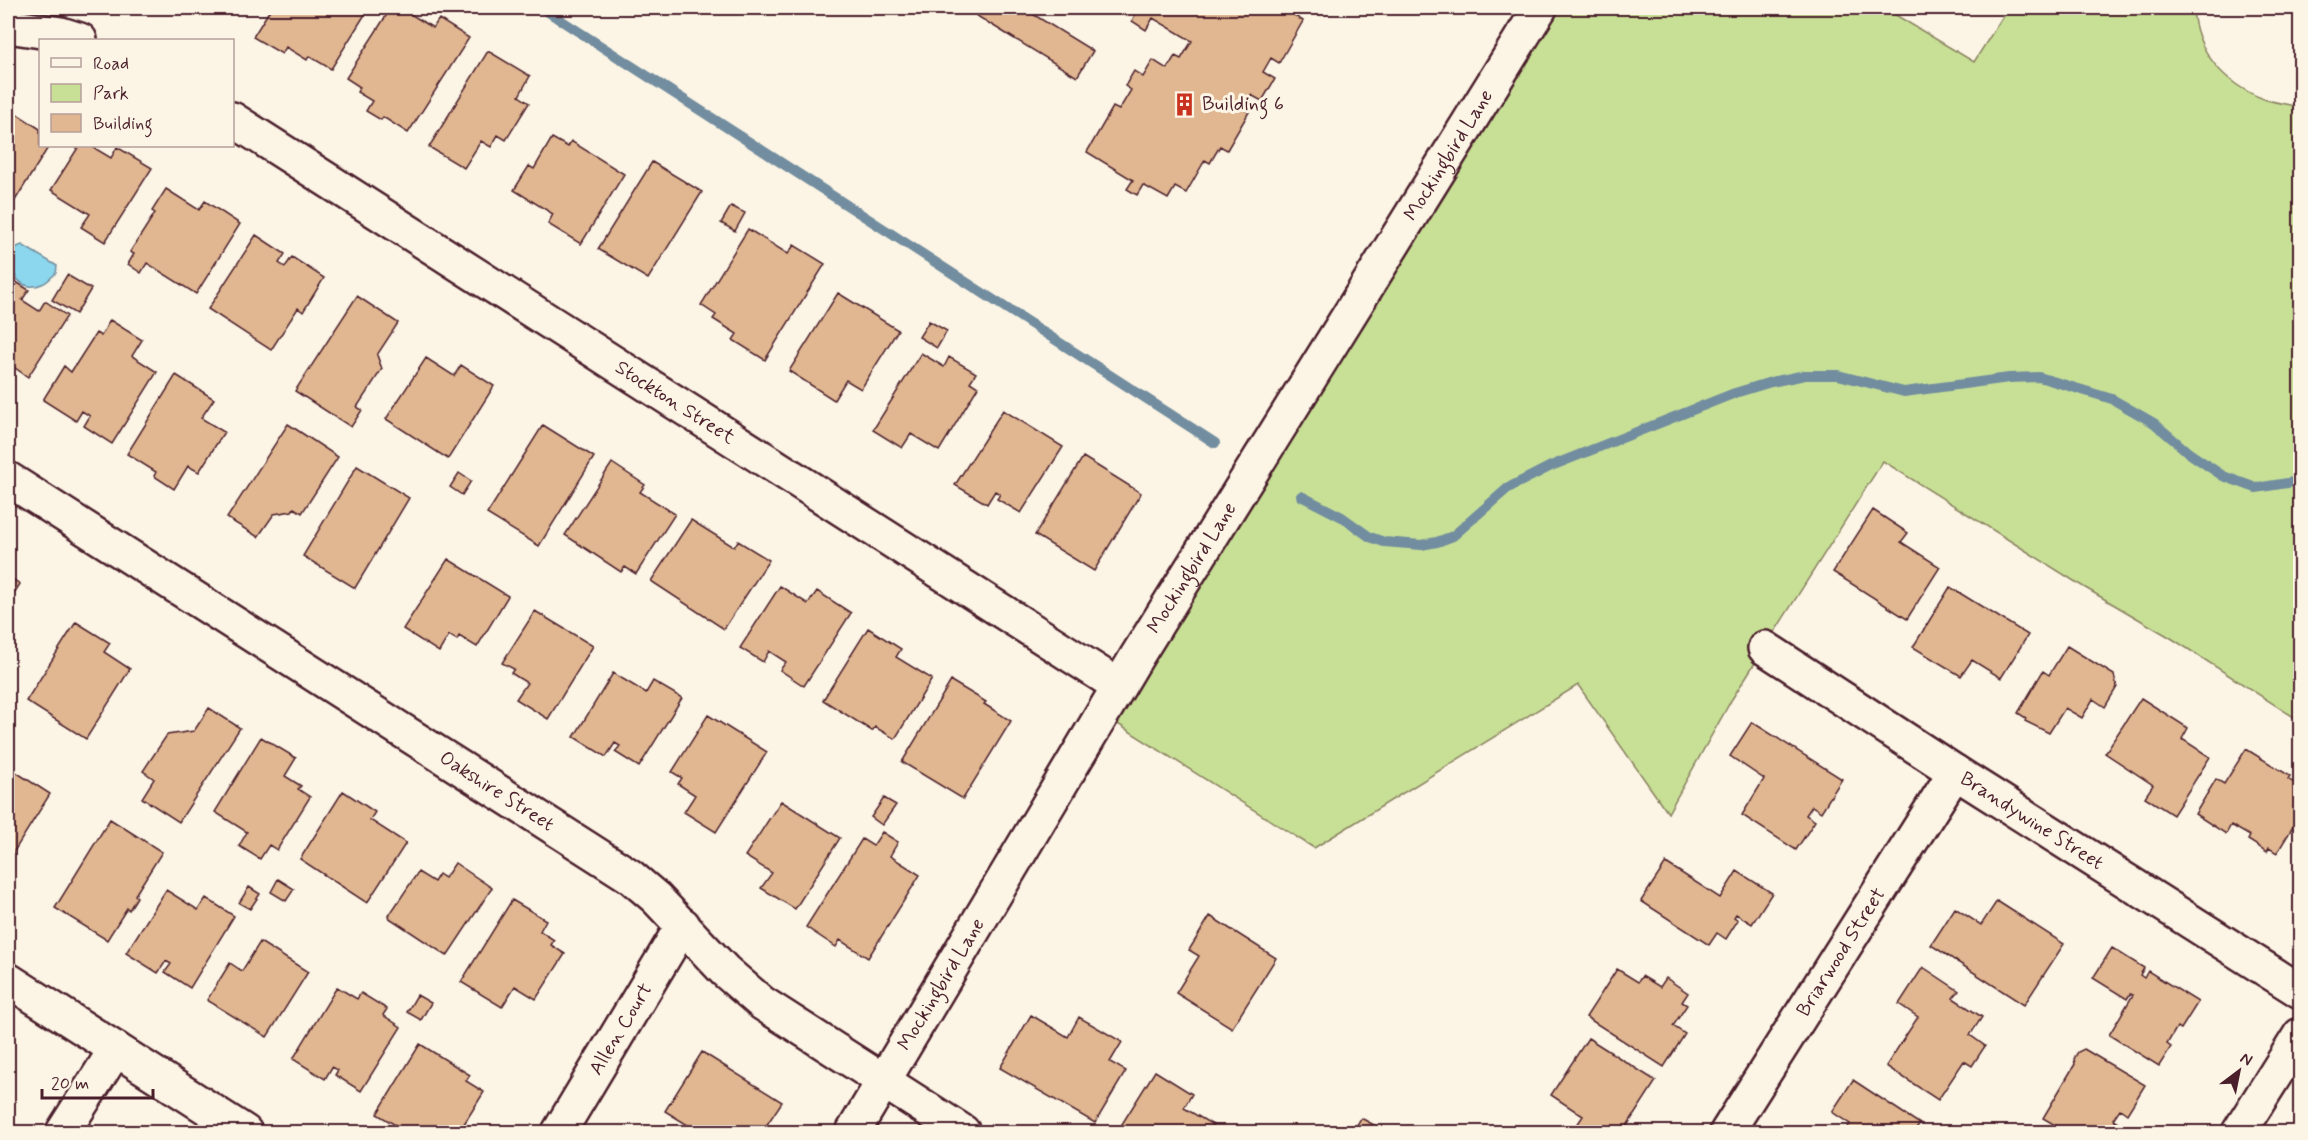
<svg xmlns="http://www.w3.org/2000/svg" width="2308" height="1140" viewBox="0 0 2308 1140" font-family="Mynerve,sans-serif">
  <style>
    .green { fill: #c8e096; stroke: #898060; stroke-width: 1.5 }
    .water { fill: #8cd7ed; stroke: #728d9f; stroke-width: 1.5 }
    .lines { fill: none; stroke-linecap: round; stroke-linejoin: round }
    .stream { stroke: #728d9f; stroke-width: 10 }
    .building { fill: #e0b791; stroke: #4a1f2b; stroke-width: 1.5 }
    .minor-casing { stroke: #4a1f2b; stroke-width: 38 }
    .tertiary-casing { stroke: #4a1f2b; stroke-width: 38 }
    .minor { stroke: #fcf5e5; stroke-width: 33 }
    .tertiary { stroke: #fcf5e5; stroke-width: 33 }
    .labels { text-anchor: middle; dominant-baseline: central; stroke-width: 6; stroke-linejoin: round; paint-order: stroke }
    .poi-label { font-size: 20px; fill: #4a1f2b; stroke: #fcf5e5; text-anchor: start }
    .street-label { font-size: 20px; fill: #4a1f2b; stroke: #fcf5e5 }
  </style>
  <rect width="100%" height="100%" fill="#fcf5e5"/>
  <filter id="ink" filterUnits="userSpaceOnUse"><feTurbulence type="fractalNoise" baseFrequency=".0167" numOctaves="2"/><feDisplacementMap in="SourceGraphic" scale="12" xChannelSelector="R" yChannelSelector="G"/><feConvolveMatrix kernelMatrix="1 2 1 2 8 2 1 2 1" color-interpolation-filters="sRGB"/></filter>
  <g filter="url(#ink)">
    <path class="green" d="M1540,8h344l90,54 34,-54h185c2,42 31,76 71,91 11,4 25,5 36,8v614l-129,-83 -89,-52 -199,-125 -151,238 -64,114 -90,-128 -264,163 -212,-134z"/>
    <path class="water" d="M22,245l35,21 -1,7c-5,4 -8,9 -14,11 -24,11 -39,-20 -25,-37z"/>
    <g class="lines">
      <path class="stream" d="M542,8l673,435
        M1301,496l41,21 28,20 14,5 37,3 16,-3 16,-6 55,-48 43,-22 184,-73 36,-11 34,-7h33l66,17 105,-14 30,-1 73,22 42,24 35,30 34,23 33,12 44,-7"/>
    </g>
    <path class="building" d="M234,8h13l-4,5z
      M271,8h98l-38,61 -22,-13 -2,4 -21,-13 -4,7 -29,-17z
      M391,8h10l32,20 6,-9 30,19 -61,95 -25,-16 -2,3 -15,-9 6,-10 -15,-9 3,-5 -14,-9z
      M964,8h59l70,43 -16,26z
      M1123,8h177l-5,8 8,5 -24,42 -8,-5 -8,14 12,7 -13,22 -11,-6 -8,14 6,3 -22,38 -7,-4 -10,17 -5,-3 -19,33 -11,-6 -7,12 -25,-14 -6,10 -10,-6 6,-9 -46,-28 26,-45 6,3 12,-20 -6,-4 9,-15 9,6 10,-17 14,9 8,-13 6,3 11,-18 -39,-23 -7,12 -14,-9 3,-6z
      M488,51l42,25 -11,20 10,7 -23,37 -8,-5 -7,12 -10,-6 -17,27 -35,-21z
      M8,108l32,21v17h9l-35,56 -6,-5z
      M552,138l16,9 3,-6 53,33 -43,70 -33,-20 5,-10 -39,-24 15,-24 5,3z
      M79,146h12l20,12 6,-11 35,21 -47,74 -24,-15 9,-13 -39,-24z
      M652,162l50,30 -54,87 -50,-30z
      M166,189l33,21 6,-9 35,23 -44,70 -49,-31 -6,10 -13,-9 6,-10 -4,-2 25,-39 -3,-2z
      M731,206l14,7 -10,18 -14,-8z
      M748,229l40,25 6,-9 31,19 -60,96 -32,-20 4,-6 -24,-15 3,-4 -15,-10z
      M256,235l29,19 -6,9 6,4 7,-10 32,21 -21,34 -5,-4 -27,42 -63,-41z
      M67,275l24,14 -15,25 -24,-14z
      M8,277l21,13 -7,10 17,11 6,-10 22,15 -39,61 -20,-14z
      M838,293l60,37 -37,59 -15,-9 -12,20 -45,-29z
      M357,296l41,27 -21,32 5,14 -25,38 5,3 -11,17 -56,-36z
      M110,320l32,20 -10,16 25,16 -45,72 -28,-18 6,-10 -8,-5 -6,10 -33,-21 21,-34 7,6 25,-39 5,3z
      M929,321l18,10 -10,17 -18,-11z
      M921,353l23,14 5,-10 27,16 -6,9 8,5 -39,64 -28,-17 -9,14 -29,-18z
      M426,358l28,18 7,-11 33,21 -46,73 -62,-40z
      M176,375l38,24 -13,19 23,14 -25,40 -11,-6 -14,23 -20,-13 2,-4 -29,-18z
      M1003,410l60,37 -42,66 -24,-14 3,-5 -5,-3 -8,13 -32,-19z
      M288,424l50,33 -36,56 -8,-5 -2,3 -18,3 -16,23 -31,-19z
      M543,425l51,32 -55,89 -52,-32z
      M1083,457l58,36 -47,78 -59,-36z
      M612,463l33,22 -5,7 35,22 -39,60 -11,-7 -4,5 -56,-37z
      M357,466l52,32 -54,90 -52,-32z
      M459,473l12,8 -9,14 -12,-8z
      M1873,510l35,23 -7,9 39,25 -33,52 -74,-47z
      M691,520l43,27 4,-6 31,19 -45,69 -73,-48z
      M448,559l60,37 -31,51 -18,-11 -2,4 -8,-5 -10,17 -36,-23z
      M8,576l12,8 -12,19z
      M780,586l28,18 9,-13 34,22 -47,73 -24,-16 6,-8 -17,-11 -6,11 -23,-14z
      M1950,587l78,48 -27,43 -29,-18 -11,16 -48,-29z
      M535,611l58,35 -45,73 -32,-20 11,-16 -16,-10 3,-4 -12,-6z
      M8,620l5,13 -5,8z
      M76,622l34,21 -6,9 26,17 -44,70 -60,-38z
      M868,628l33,21 -5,8 36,22 -37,60 -20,-12 -3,4 -49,-31z
      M2067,646l47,29 3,12 -12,20 -12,-8 -11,19 -17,-10 -16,25 -24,-12 1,-3 -8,-5 25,-42 6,4z
      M613,673l33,20 7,-12 29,17 -43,69 -24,-15 5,-6 -5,-3 -9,14 -32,-20z
      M951,681l35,21 -2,2 27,17 -48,78 -61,-37z
      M2141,698l47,30 -6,11 28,18 -37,58 -28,-18 8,-12 -48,-32z
      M209,708l31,20 -61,94 -37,-24 12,-19 -11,-8 24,-36 27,-4z
      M708,715l59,37 -51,80 -32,-20 11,-17 -17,-11 4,-6 -10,-6z
      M1752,722l90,57 -21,33 -9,-6 -6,9 9,6 -19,29 -54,-35 22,-36 -34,-23z
      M261,737l35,21 -11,18 16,10 -3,3 12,8 -33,53 -8,-5 -9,14 -21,-13 8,-14 -32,-20z
      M2246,749l44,27 -2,3 12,8v28l-23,38 -8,-5 -2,4 -19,-12 2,-4 -19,-11 -5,9 -31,-20 21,-35 8,5z
      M8,767l42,27 -42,67z
      M343,791l32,21 -5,8 36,23 -39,60 -67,-44z
      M884,798l12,7 -14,20 -11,-8z
      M781,801l59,37 -45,71 -34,-21 11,-15 -27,-17z
      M110,819l52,33 -27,43 2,2 -8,13 -2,-2 -20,32 -52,-32z
      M882,832l16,10 -8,14 30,19 -52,83 -28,-18 -4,7 -30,-20 56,-88 11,7z
      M455,863l37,25 -45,68 -59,-39 30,-45 16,10 5,-8 6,4z
      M1666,863l54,35 17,-27 35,22 -20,31 -16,-10 -2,3 4,3 -12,19 -9,-6 -8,12 -68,-44z
      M278,879l16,10 -8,12 -15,-9z
      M249,887l11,7 -10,15 -11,-6z
      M166,890l32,20 8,-12 28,18 -44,72 -25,-16 6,-8 -5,-3 -8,12 -32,-20z
      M512,900l34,20 -6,11 14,9 -3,5 14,9 -29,45 -21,-13 -13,21 -41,-25z
      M1997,901l67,43 -40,61 -93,-60 24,-37 26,17z
      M1210,916l66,42 -44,70 -56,-35 23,-37 -10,-6z
      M260,942l48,30 -41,65 -60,-37 23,-37 12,8z
      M2112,948l32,20 -4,7 4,3 4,-7 50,31 -17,27 -4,-2 -10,17 4,3 -12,19 -50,-31 24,-40 -3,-1 -3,5 -34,-21z
      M1923,967l36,24 -6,7 29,19 -12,18 15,11 -13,20 -8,-5 -26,39 -52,-34 32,-49 -19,-13z
      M1617,969l21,13 4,-6 18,11 6,-9 22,15 -6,9 5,3 -14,21 12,8 -21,33 -78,-50z
      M337,987l20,12 4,-6 26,16 -4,6 18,12 -40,64 -26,-16 3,-5 -6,-3 -7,12 -32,-20z
      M417,995l14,8 -10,17 -14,-8z
      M1031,1015l37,22 11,-20 43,25 -12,20 16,9 -31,52 -95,-55z
      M1588,1038l68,43 -33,51h-48l-2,-1 10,-15 -32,-21z
      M420,1044l50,31 -4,6 18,11 -25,40h-52l-30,-18z
      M2084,1049l61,36 -18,29 -7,-5 -7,10 19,12 -1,1h-64l-24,-14 32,-54 -1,-5 4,-7z
      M702,1052l80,50 -20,30h-63l-34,-21z
      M1155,1071l37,23 -8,14 29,17 -4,7h-92z
      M1853,1080l67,44 -6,8h-69l5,-8 -18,-12z
      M1361,1118l26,14h-34z"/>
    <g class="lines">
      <defs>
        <g id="minor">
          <path d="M8,26l53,8 19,6"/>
          <path id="s1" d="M232,119l887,567"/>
          <path id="s2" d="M8,479l622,397 26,22 69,73 37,32 201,129"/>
          <path id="s3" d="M1765,648l190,124 345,219"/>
          <path d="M8,980l237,152"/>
          <path d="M63,1132l53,-83"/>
          <path id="s4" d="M559,1132l124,-207"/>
          <path id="s5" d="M1727,1132l228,-360"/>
          <path d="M2239,1132l61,-97"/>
        </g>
        <g id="tertiary">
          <path id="s6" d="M853,1132l284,-476 403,-648"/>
        </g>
      </defs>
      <use href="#minor" class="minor-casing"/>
      <use href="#tertiary" class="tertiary-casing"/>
      <use href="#minor" class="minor"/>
      <use href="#tertiary" class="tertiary"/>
    </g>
  </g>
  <defs>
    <symbol id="building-bare" viewBox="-9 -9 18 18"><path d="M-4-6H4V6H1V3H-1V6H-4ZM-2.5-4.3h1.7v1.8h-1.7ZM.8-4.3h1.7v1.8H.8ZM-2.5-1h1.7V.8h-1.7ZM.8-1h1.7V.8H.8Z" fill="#c8321e" stroke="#fcf5e5" stroke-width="2.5" paint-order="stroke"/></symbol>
  </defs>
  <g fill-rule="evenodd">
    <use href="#building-bare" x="1168" y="88" width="33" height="33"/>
  </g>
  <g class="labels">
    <g class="poi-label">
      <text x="1202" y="104">Building 6</text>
    </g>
    <g class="street-label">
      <text stroke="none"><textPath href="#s6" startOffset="1144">Mockingbird Lane</textPath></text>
      <text stroke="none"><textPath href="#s1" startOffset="526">Stockton Street</textPath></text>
      <text stroke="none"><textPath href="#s6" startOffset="658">Mockingbird Lane</textPath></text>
      <text stroke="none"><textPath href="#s2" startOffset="580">Oakshire Street</textPath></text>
      <text stroke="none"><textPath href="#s3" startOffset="318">Brandywine Street</textPath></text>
      <text stroke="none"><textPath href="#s5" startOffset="213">Briarwood Street</textPath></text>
      <text stroke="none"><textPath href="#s6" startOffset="172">Mockingbird Lane</textPath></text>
      <text stroke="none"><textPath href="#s4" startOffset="120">Allen Court</textPath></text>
    </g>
  </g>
  <rect width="2308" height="1140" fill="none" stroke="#fcf5e5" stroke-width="30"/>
  <rect x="15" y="15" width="2278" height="1110" fill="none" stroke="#4a1f2b" stroke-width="2" filter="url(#ink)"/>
  <rect x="39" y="39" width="195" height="108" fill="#fcf5e5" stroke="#b59f9b" stroke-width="1.5"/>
  <rect x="51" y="58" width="30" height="9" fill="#fcf5e5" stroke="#b59f9b" stroke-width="1.5"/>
  <text x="93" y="69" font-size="18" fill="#4a1f2b">Road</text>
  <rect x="51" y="84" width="30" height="18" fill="#c8e096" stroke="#b59f9b" stroke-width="1.5"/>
  <text x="93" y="99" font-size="18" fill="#4a1f2b">Park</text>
  <rect x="51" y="114" width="30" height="18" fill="#e0b791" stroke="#b59f9b" stroke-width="1.5"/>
  <text x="93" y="129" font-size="18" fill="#4a1f2b">Building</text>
  <g transform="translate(2239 1071) rotate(32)" stroke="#fcf5e5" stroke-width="4.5" paint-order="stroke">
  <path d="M0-4.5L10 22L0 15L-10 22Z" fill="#4a1f2b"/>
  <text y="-9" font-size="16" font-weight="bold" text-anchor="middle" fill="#4a1f2b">N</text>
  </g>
  <path d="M42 1089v9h111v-9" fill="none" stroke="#4a1f2b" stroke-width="3"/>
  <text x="51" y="1089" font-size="18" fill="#4a1f2b" stroke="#fcf5e5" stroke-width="4.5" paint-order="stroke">20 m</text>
</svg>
